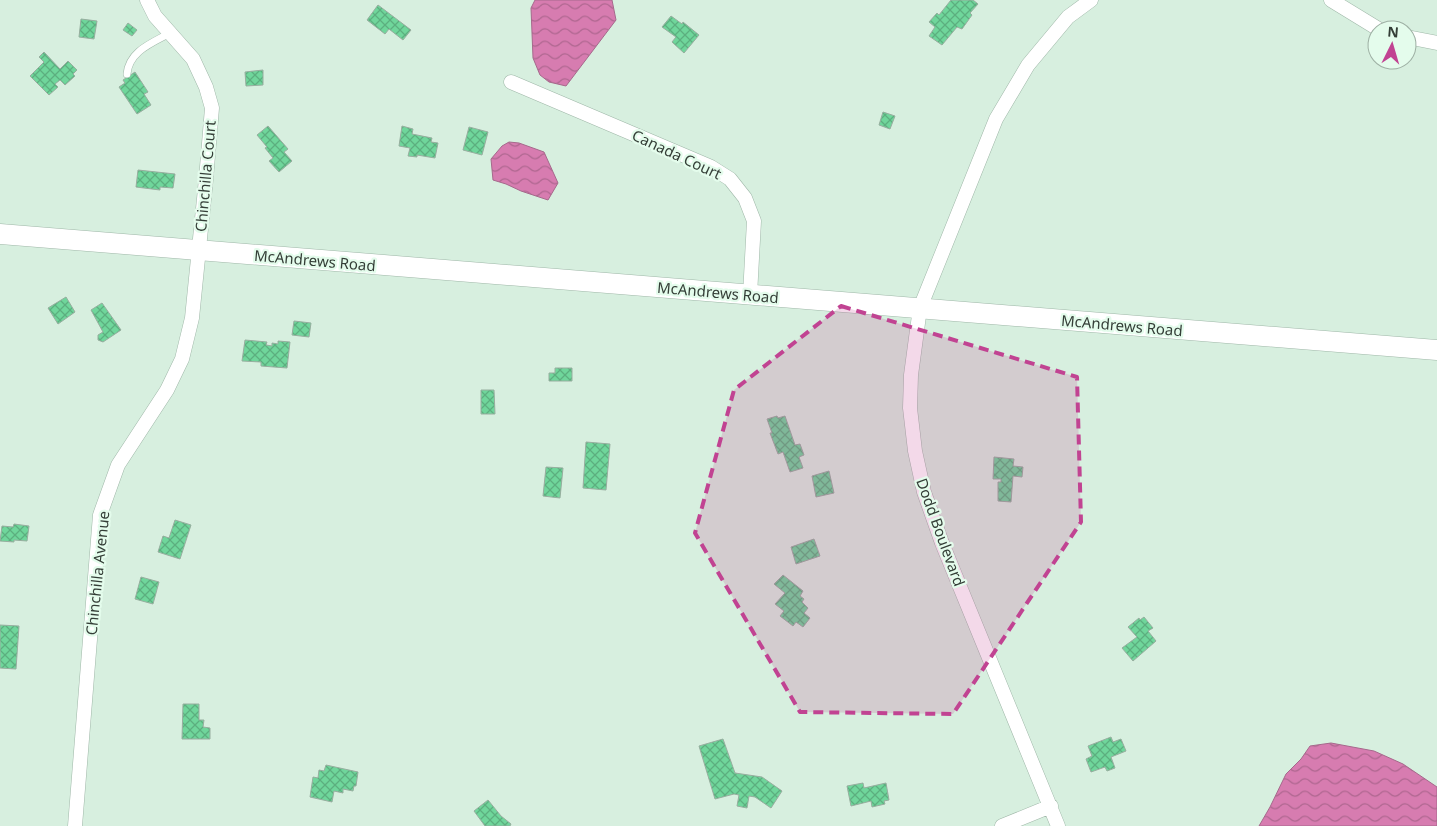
<svg xmlns="http://www.w3.org/2000/svg" width="1437" height="826" viewBox="0 0 1437 826" font-family="'Noto Sans',sans-serif">
  <style>
    .water { fill: url(#water-waves); stroke: #a6698c }
    .building { fill: url(#building-cross-hatch); stroke: #97ae9f }
    .lines { fill: none; stroke-linecap: round; stroke-linejoin: round }
    .lane-casing { stroke: #9fb7a8; stroke-width: 8 }
    .street-casing { stroke: #9fb7a8; stroke-width: 15 }
    .secondary-casing { stroke: #9fb7a8; stroke-width: 21 }
    .lane { stroke: #fff; stroke-width: 7 }
    .street { stroke: #fff; stroke-width: 14 }
    .secondary { stroke: #fff; stroke-width: 20 }
    .marked { fill: #c14392; fill-opacity: 0.2; stroke: #c14392; stroke-width: 4; stroke-dasharray: 10 6; stroke-linejoin: round }
    .labels { text-anchor: middle; dominant-baseline: central; stroke-width: 4.5; stroke-linejoin: round; paint-order: stroke }
    .street-label { font-size: 15px; fill: #343e37; stroke: #e4fcec }
  </style>
  <defs>
    <pattern id="water-waves" width="16" height="10" patternUnits="userSpaceOnUse" patternTransform="scale(1.25)"><rect width="16" height="10" fill="#d77cb0"/><path d="M0 5q4-4 8 0t8 0" fill="none" stroke="#af6790"/></pattern>
    <pattern id="building-cross-hatch" width="8" height="8" patternUnits="userSpaceOnUse" patternTransform="scale(1.25)"><rect width="8" height="8" fill="#6fd69b"/><path d="M0 0l8 8M0 8l8-8" fill="none" stroke="#5caf7f"/></pattern>
  </defs>
  <rect width="100%" height="100%" fill="#d7efdf"/>
  <path class="water" d="M535,0h77l4,20 -50,66 -17,-4 -9,-7 -7,-17 -2,-50z
    M509,142l10,1 25,9 14,31 -10,17 -27,-9 -15,-7 -13,-4 -2,-21 11,-13z
    M1331,743l43,8 29,13 34,23v39h-178l11,-19 16,-33 15,-15 9,-13z"/>
  <path class="building" d="M951,0h22l5,4 -8,9 2,2 -10,14 -5,-2 -15,18 -13,-9 6,-9 -6,-5 8,-9 2,2z
    M378,5l33,25 -8,10 -14,-11 -4,5 -18,-14z
    M671,16l11,8 1,-2 16,13 -15,18 -12,-11 4,-5 -14,-10z
    M81,19l16,2 -3,18 -15,-2z
    M128,23l9,7 -5,6 -9,-6z
    M44,52l16,17 8,-8 9,9 -4,4 2,2 -10,9 -5,-5 -5,4 3,3 -9,8 -19,-19 14,-14 -5,-5z
    M263,70v15l-17,1 -1,-14z
    M135,72l13,20 -4,2 7,11 -14,9 -18,-27 6,-4 -2,-3z
    M883,112l12,4 -5,13 -11,-4z
    M268,126l20,23 -4,3 8,9 -13,11 -10,-11 4,-3 -8,-10 2,-1 -10,-12z
    M402,126l11,3 -1,5 20,4 -1,4 7,1 -3,15 -18,-3v2l-9,-1 2,-8 -11,-2z
    M469,127l19,5 -6,23 -19,-5z
    M138,170l37,4 -2,14 -13,-1v3l-24,-3z
    M66,297l9,15 -17,12 -10,-16z
    M102,303l19,27 -18,12 -5,-2v-5l5,-3 -12,-22z
    M294,321l17,2 -2,14 -17,-2z
    M245,340l22,2 -1,3 6,1v-3l6,1v-3l12,1 -3,26 -26,-2v-4l-19,-1z
    M555,368h17v13h-23v-8h6z
    M481,390h13l1,24h-14z
    M777,416l1,2 7,-2 10,29 5,-1 4,11 -5,2 4,11 -13,4 -7,-20 -5,2 -8,-21h2l-5,-14z
    M586,442l24,2 -4,46 -23,-2z
    M994,457l20,2 -1,7 10,1 -1,10 -9,-1 -2,26 -13,-1v-19h3v-3h-8z
    M546,467l17,1 -3,30 -17,-2z
    M829,471l5,22 -18,4 -4,-21z
    M175,520l16,5 -11,34 -22,-7 5,-16 6,2z
    M14,524l15,2 -2,15 -13,-1v2l-14,-1 2,-15 11,1z
    M814,539l6,17 -24,8 -5,-17z
    M783,575l20,16 -3,5 4,3 -2,3 6,6 -4,5 6,5 -7,9 -7,-5 -3,4 -13,-10 4,-5 -9,-7 10,-11 -11,-9z
    M141,577l18,5 -6,22 -18,-5z
    M1144,617l9,11 -5,3 8,10 -23,20 -11,-13 15,-11 -9,-10 11,-9 1,2z
    M0,625l19,1 -3,43 -16,-1z
    M183,704h16v16h5l-1,7 7,1v11h-28z
    M1111,737l2,5 8,-3 5,12 -15,6 4,11 -8,3 -2,-4 -14,5 -5,-13 6,-3 -4,-10z
    M723,739l12,34 27,4 20,14 -11,17 -16,-11 -6,-1 -2,12 -10,-2 2,-11 -5,-1 -19,5 -16,-53z
    M326,765l32,7 -2,14h-2l-1,5 -10,-2v4l-9,-2 -2,11 -22,-5 3,-20 5,1 1,-8 5,1z
    M863,783l1,5 22,-5 3,17 -5,1 1,3 -13,3 -1,-6 -20,5 -4,-20z
    M488,800l13,16 10,8 -1,2h-25l-11,-15z"/>
  <g class="lines">
    <defs>
      <path id="lane" d="M127,74c2,-23 25,-31 43,-41"/>
      <path id="street" d="M1331,0l49,30
        M1407,37l30,6
        M511,82l200,85 19,12 15,19 9,23 -4,74
        M75,826l25,-311 18,-50 49,-75 15,-31 10,-41 14,-139 6,-71 -6,-21 -13,-28 -38,-43 -8,-16
        M1002,826l49,-20
        M1058,826l-116,-283 -18,-51 -9,-41 -5,-43 1,-33 9,-67 76,-189 32,-54 40,-48 23,-17"/>
      <path id="secondary" d="M0,234l1437,116"/>
    </defs>
    <use href="#lane" class="lane-casing"/>
    <use href="#street" class="street-casing"/>
    <use href="#secondary" class="secondary-casing"/>
    <use href="#lane" class="lane"/>
    <use href="#street" class="street"/>
    <use href="#secondary" class="secondary"/>
  </g>
  <path class="marked" d="M841,306l236,71 4,145 -128,192 -153,-2 -105,-179 39,-143z"/>
  <g class="labels">
    <g class="street-label">
      <text transform="translate(677 154) rotate(25)">Canada Court</text>
      <text transform="translate(205 176) rotate(-85)">Chinchilla Court</text>
      <text transform="translate(315 260) rotate(5)">McAndrews Road</text>
      <text transform="translate(718 292) rotate(5)">McAndrews Road</text>
      <text transform="translate(1122 325) rotate(5)">McAndrews Road</text>
      <text transform="translate(941 532) rotate(70)">Dodd Boulevard</text>
      <text transform="translate(97 573) rotate(-84)">Chinchilla Avenue</text>
    </g>
  </g>
  <g transform="translate(1392 45) rotate(5)"><circle r="24" fill="#e4fcec" stroke="#9eb0a4"/>
  <path d="M0-4L9 19L0 12L-9 19Z" fill="#c14392"/>
  <text y="-8" font-size="14" font-weight="bold" text-anchor="middle" fill="#343e37">N</text>
  </g>
</svg>
